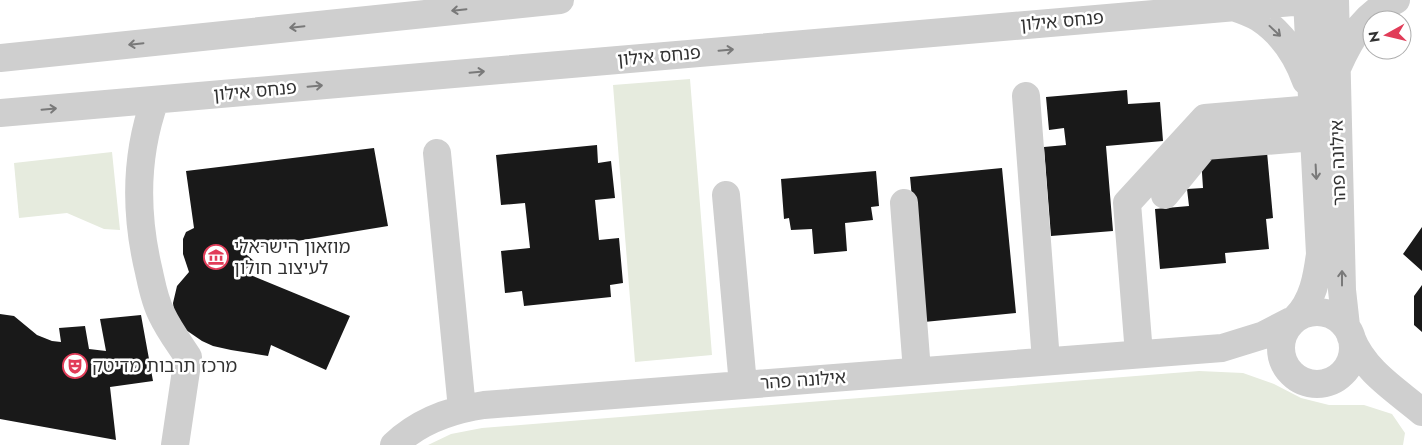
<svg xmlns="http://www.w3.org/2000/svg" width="1422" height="445" viewBox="0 0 1422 445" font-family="Jost,'Noto Sans Hebrew',sans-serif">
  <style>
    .green { fill: #e6ebde }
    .building { fill: #191919 }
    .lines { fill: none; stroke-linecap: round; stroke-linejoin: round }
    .minor { stroke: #cfcfcf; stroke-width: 28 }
    .oneway { stroke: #797979 }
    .labels { text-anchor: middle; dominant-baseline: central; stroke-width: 5; stroke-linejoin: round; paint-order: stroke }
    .street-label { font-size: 18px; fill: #323232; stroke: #fff }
    .poi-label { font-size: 18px; fill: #323232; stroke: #fff; text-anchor: start }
  </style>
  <rect width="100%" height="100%" fill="#fff"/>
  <path class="green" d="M690,79l22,276 -77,7 -22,-277z
    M112,152l8,78 -16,-1 -37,-16 -48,5 -5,-55z
    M1199,371l44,2 31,11 27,14 28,7h35l28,9 13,19 -2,12h-975l23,-11 31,-6z"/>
  <path class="building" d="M1127,90l1,14 32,-2 3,39 -57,5 7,85 -62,5 -7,-89 22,-2 -2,-17 -15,2 -3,-33z
    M597,145l1,18 13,-2 4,37 -20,2 4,40 20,-2 4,45 -13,2 1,12 -87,9 -2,-15 -17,2 -4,-42 29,-3 -5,-45 -24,2 -5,-50z
    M374,148l14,78 -147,24 13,11 -11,11 107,44 -24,54 -55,-25 -3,11 -37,-6 -18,-4 -11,-5 -16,-11 -12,-19 -1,-8 4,-17 12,-14 -6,-18v-15l3,-7 8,-4 -8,-57z
    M1267,152l6,66 -7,1 3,30 -44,4 1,10 -66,6 -5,-60 34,-3 -2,-17 16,-1 -2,-30z
    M1002,168l14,145 -92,9 -14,-145z
    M876,171l3,35 -8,1 2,13 -28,3 2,28 -33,3 -2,-25 -21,1 -2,-12 -5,1 -3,-40z
    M1422,227v44l-19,-17z
    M1422,285v47l-8,-7v-29z
    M0,314l14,2 23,19 15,6 9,1 -2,-14 26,-2 4,23 17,2 -6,-32 41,-4 12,66 -43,6 6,53 -116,-21z"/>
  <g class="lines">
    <path class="minor" d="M1335,0l7,290 4,36
      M1233,7c9,3 18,6 26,11 23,15 38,38 47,63
      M0,58l560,-58
      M1338,66c13,-29 27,-53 58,-66
      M1026,96l20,265
      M155,100c-20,56 -20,114 -6,172 3,14 6,30 13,43 7,15 17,28 26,42l-13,88
      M0,113l1317,-113
      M437,153l25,256
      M726,195l17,190
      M1165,195l40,-49 109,-9
      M904,203l13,168
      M1281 348a36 36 0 1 1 72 0a36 36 0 1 1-72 0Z
      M1296,318c17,-17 21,-41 24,-64l-13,-254
      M1351,337c13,34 45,53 71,75
      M1139,354l-12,-151 78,-85 108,-9
      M394,445c25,-24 56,-35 90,-40l738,-57 42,-13 27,-14"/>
  </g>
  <defs><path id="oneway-shaft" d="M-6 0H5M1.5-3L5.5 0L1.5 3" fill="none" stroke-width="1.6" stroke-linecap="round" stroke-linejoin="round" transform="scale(1.25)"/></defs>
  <g class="oneway">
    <use href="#oneway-shaft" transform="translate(459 10) rotate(174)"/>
    <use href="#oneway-shaft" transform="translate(297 27) rotate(174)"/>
    <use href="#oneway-shaft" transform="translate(1275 31) rotate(43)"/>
    <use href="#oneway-shaft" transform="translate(136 44) rotate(174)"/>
    <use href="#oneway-shaft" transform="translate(726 50) rotate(-5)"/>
    <use href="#oneway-shaft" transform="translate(477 72) rotate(-5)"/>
    <use href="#oneway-shaft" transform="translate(315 86) rotate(-5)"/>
    <use href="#oneway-shaft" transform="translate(49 109) rotate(-5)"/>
    <use href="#oneway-shaft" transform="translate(1316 172) rotate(87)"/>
    <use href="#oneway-shaft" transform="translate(1342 278) rotate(-90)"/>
  </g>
  <defs>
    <symbol id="museum-ring" viewBox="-11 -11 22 22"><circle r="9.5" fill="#fff" stroke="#e13c58" stroke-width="1.5"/><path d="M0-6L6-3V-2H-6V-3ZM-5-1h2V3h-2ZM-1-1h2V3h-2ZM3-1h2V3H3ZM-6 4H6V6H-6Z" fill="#e13c58"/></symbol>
    <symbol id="theatre-ring" viewBox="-11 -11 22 22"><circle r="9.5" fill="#fff" stroke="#e13c58" stroke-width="1.5"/><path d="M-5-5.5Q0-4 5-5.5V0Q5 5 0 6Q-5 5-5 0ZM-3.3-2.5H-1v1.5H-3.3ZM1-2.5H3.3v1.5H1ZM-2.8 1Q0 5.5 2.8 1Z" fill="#e13c58"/></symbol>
  </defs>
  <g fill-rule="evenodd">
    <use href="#museum-ring" x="202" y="243" width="28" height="28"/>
    <use href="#theatre-ring" x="61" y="352" width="28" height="28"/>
  </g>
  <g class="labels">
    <g class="street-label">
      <text transform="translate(1062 21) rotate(-5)">פנחס אילון</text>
      <text transform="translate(659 56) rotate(-5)">פנחס אילון</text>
      <text transform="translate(255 91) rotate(-5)">פנחס אילון</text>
      <text transform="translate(1338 163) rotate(-92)">אילונה פהר</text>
      <text transform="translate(803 380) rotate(-4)">אילונה פהר</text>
    </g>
    <g class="poi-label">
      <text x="234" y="247">מוזאון הישראלי<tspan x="234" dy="21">לעיצוב חולון</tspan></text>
      <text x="92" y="366">מרכז תרבות מדיטק</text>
    </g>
  </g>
  <g transform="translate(1387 35) rotate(262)"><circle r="24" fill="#ffffff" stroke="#adadad"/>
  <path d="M0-4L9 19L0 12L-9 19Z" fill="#e13c58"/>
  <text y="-8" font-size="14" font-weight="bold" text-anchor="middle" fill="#323232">N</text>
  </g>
</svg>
